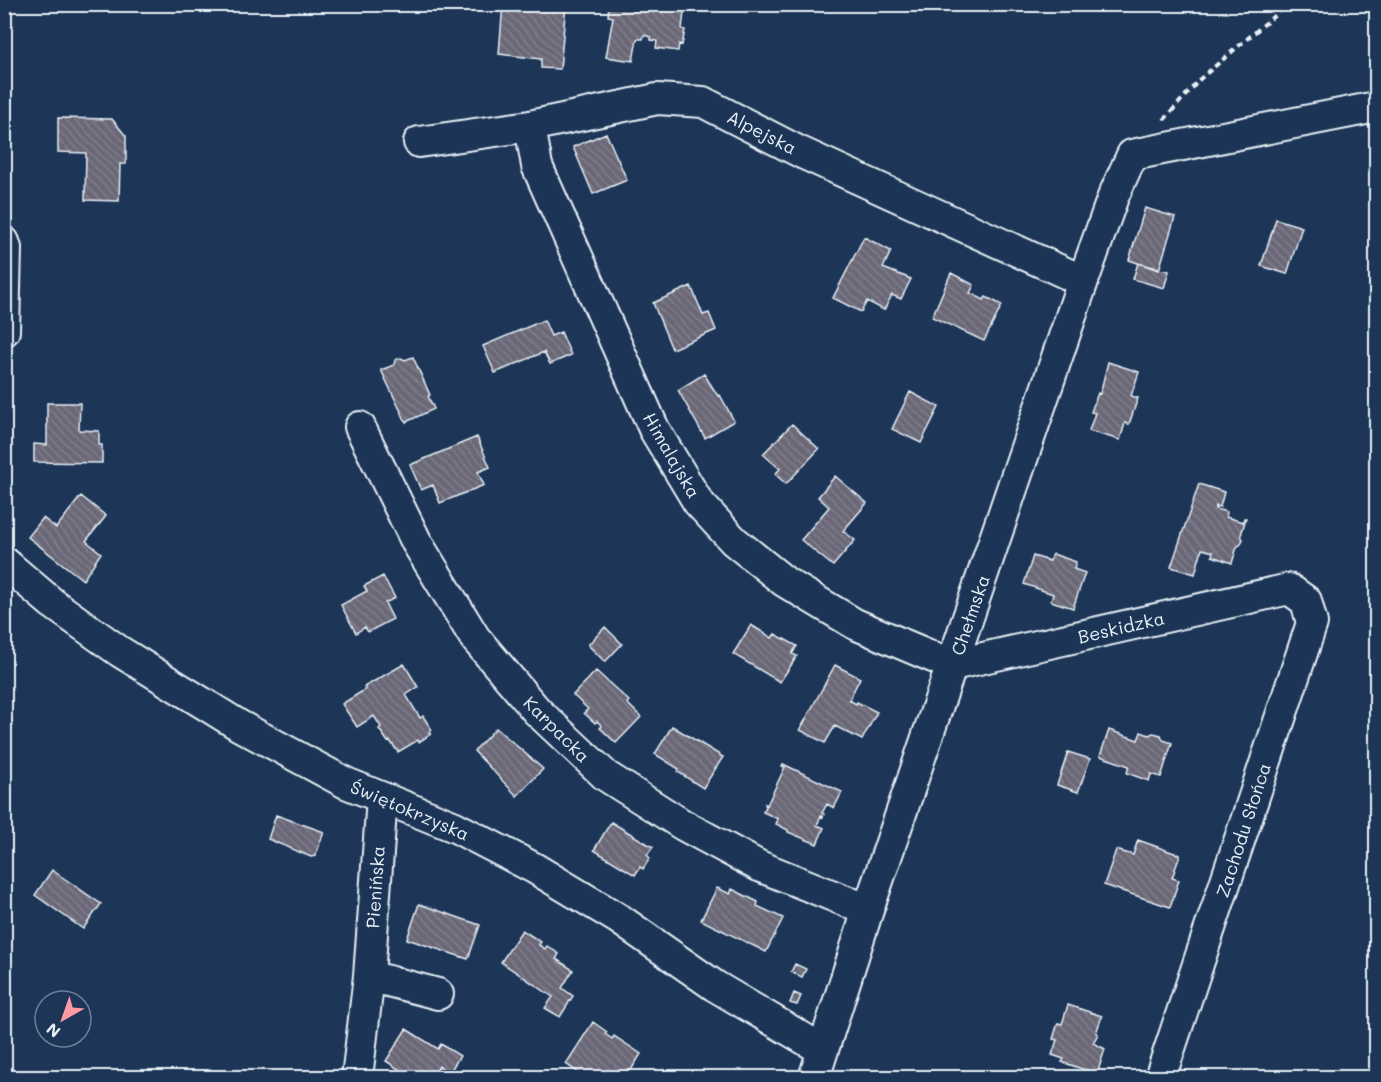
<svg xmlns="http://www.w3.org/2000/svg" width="1381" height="1082" viewBox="0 0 1381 1082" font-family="Mali,sans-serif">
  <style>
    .building { fill: url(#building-back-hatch); stroke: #e8f1f8; stroke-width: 1.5 }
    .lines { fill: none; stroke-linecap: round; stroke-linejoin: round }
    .minor-casing { stroke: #e8f1f8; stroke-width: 34 }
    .path { stroke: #e8f1f8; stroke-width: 4; stroke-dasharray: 6 4.5; stroke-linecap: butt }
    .minor { stroke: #1d3557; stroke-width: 30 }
    .labels { text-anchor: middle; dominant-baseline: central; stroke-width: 4.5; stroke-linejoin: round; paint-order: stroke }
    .street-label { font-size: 18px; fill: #e8f1f8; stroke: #1d3557 }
  </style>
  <defs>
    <pattern id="building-back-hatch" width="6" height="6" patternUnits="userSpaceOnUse" patternTransform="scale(1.5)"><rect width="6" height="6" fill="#6b6777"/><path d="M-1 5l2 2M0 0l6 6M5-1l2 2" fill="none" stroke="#807d8b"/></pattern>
  </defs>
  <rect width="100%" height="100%" fill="#1d3557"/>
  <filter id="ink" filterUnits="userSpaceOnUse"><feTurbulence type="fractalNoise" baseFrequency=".0167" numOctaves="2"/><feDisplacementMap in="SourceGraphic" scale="12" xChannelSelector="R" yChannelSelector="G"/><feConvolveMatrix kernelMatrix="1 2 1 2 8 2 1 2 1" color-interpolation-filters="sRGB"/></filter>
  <g filter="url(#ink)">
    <path class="building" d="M503,4h63l-6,65 -19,-1v-9l-42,-5z
      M609,4h76l-3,25 3,1 -3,15 -3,-1 -1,7 -22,-3 1,-7 -6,-1v-3l-7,-2 -1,4h-6l-4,22 -27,-4 7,-40 -5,-1z
      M58,118l54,1 14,17v28h-6l-1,37 -34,-1 1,-47 -28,-1z
      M606,133l21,47 -34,14 -20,-47z
      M1145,208l30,9 -16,53 -30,-10z
      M1276,219l26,8 -15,47 -26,-8z
      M864,237l27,14 -8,17 28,11 -10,20 -9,-4 -8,15 -17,-9 -6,11 -28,-14z
      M1138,263l31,8 -5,17 -31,-9z
      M951,273l23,12 -4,8 14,7 2,-3 16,8 -18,36 -52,-24z
      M691,286l12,29 6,-2 7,17 -44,19 -19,-46z
      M544,320l7,16 10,-4 10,23 -21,9 -6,-12 -49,21 -12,-27z
      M413,357l17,38 -2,1 6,13 -28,13 -25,-52 13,-5 1,-5 6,-2 4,2z
      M1108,362l31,10 -8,24 7,2 -9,26 -4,-1 -5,17 -31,-9 6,-18 -4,-1 7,-19 2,1z
      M704,374l14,22 2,-1 14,26 -29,17 -27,-48z
      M910,392l29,15 -18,36 -29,-14z
      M47,403h33l-1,27 20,1v14h3v18l-68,-1v-18l13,1z
      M792,424l27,25 -33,35 -11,-10 5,-5 -17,-15z
      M477,437l13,30 -12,5 6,13 -44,18 -7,-18 -12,5 -11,-25z
      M835,476l32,27 -24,28 12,9 -22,26 -32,-26 28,-33 -11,-10z
      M1199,484l25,8 -4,15 -4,-1 -1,3 12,3 -1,5 17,5 1,-4h2l-5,17 2,4 -2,5 -4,3 -5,16 -20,-7 1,-4 -11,-3 -7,25 -24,-7z
      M81,496l25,20 -20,25 15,12 -18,27 -55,-43 15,-19 13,10z
      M1053,554l23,8 -2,7 11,4 -12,35 -22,-7 2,-7 -29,-10 9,-28 17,5z
      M383,576l12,22 -10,5 8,16 -25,13 -3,-5 -9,6 -15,-28 26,-14 -3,-5z
      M751,625l21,13 3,-4 22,12 -5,8 5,2 -17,26 -47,-28z
      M605,627l17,17 -17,18 -17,-17z
      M404,664l14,23 -12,8 14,23 3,-2 9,14 -3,2 2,2 -12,8 -1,-2 -20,12 -8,-11 -2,1 -9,-13 2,-2 -7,-11 -17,11 -15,-23 24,-15 -2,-2z
      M835,665l25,13 -11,22 7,4 1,-2 20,10 -15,28 -27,-14 -10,17 -25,-13z
      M596,671l33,30 -2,2 14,14 -25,26 -16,-15 2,-2 -5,-5 -2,2 -11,-10 4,-4 -15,-14z
      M672,726l51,31 -20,31 -25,-16 1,-3 -24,-15z
      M496,728l47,41 -26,27 -43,-45z
      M1109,730l29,10 3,-8 8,3 4,-2 8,2 2,5 9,3 -11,34 -10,-3 -2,7 -22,-8 2,-7 -29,-10z
      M1068,752l22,7 -12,33 -21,-7z
      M783,764l59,28 -8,16 -7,-4 -5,9 2,1 -1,3 -2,-1 -4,9 7,3 -7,16 -29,-12v-2l-12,-6 2,-5 -15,-7 3,-5 -1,-3 2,1 18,-38 -3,-1z
      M276,815l48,17 -9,24 -4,1 -43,-18z
      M611,822l42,25 -6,8 3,3 -7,11 -3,-2 -5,8 -41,-25z
      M1138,840l42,15 -8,23 7,2 -9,27 -66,-22 12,-35 17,5z
      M52,870l49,34 -18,25 -48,-34z
      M717,888l13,6 2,-5 26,13 -1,4 26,12 -17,34 -65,-32z
      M419,904l61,21 -12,34 -61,-20z
      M522,930l19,12 -2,3 6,4 2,-3 12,8 -3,5 17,11 -11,18 11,8 -13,21 -15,-9 8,-11 -52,-35z
      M795,964l11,5 -4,8 -11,-5z
      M794,993l7,3 -4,9 -7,-2z
      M1068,1005l34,11 -6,17 2,1 -5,9 12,6 -8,25 -35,-12 2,-3 -12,-4 5,-15 -4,-1 5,-16 4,1z
      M593,1022l14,10 -2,2 7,5 2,-3 27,18 -15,24h-40l-20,-14z
      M406,1029l32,20 3,-5 19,12 -11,17 -10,-7 -7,12h-9l-9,-6 -3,5 -25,-16z"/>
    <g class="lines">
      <defs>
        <path id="minor" d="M530,126l7,40 117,263 44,73 36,39 51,41 70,42 97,41 337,-76 17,12 6,22 -152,455
          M419,142l111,-16 127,-27 46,3 97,50 283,129
          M4,242l2,6 -2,83
          M360,427l57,116 58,95 62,73 69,65 77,49 76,41 109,44
          M4,562l48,41 67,48 121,75 106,57 109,44 79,41 85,51 96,67 108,64
          M369,976l13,-178
          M357,1078l12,-102 69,18
          M814,1078l54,-168 215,-629 30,-84 19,-42 244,-48"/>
      </defs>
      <use href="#minor" class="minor-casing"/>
      <path class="path" d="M1164,120l36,-41 88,-75"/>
      <use href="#minor" class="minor"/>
    </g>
  </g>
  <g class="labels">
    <g class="street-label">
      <text transform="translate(762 132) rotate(27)">Alpejska</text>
      <text transform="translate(672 455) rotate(60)">Himalajska</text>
      <text transform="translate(970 615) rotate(-71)">Chełmska</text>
      <text transform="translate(1121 627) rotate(-13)">Beskidzka</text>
      <text transform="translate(557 729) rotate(45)">Karpacka</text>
      <text transform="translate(410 810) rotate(23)">Świętokrzyska</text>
      <text transform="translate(1243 830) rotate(-72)">Zachodu Słońca</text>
      <text transform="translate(375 887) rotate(-86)">Pienińska</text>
    </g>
  </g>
  <rect width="1381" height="1082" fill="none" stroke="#1d3557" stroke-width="24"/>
  <rect x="12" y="12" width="1357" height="1058" fill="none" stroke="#e8f1f8" stroke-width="2" filter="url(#ink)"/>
  <g transform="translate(63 1019) rotate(220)"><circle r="28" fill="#1d3557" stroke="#6e8097" stroke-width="1.5"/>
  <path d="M0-4.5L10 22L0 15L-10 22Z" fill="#ff9aa2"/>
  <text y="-9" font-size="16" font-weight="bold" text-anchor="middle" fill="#e8f1f8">N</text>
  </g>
</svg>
